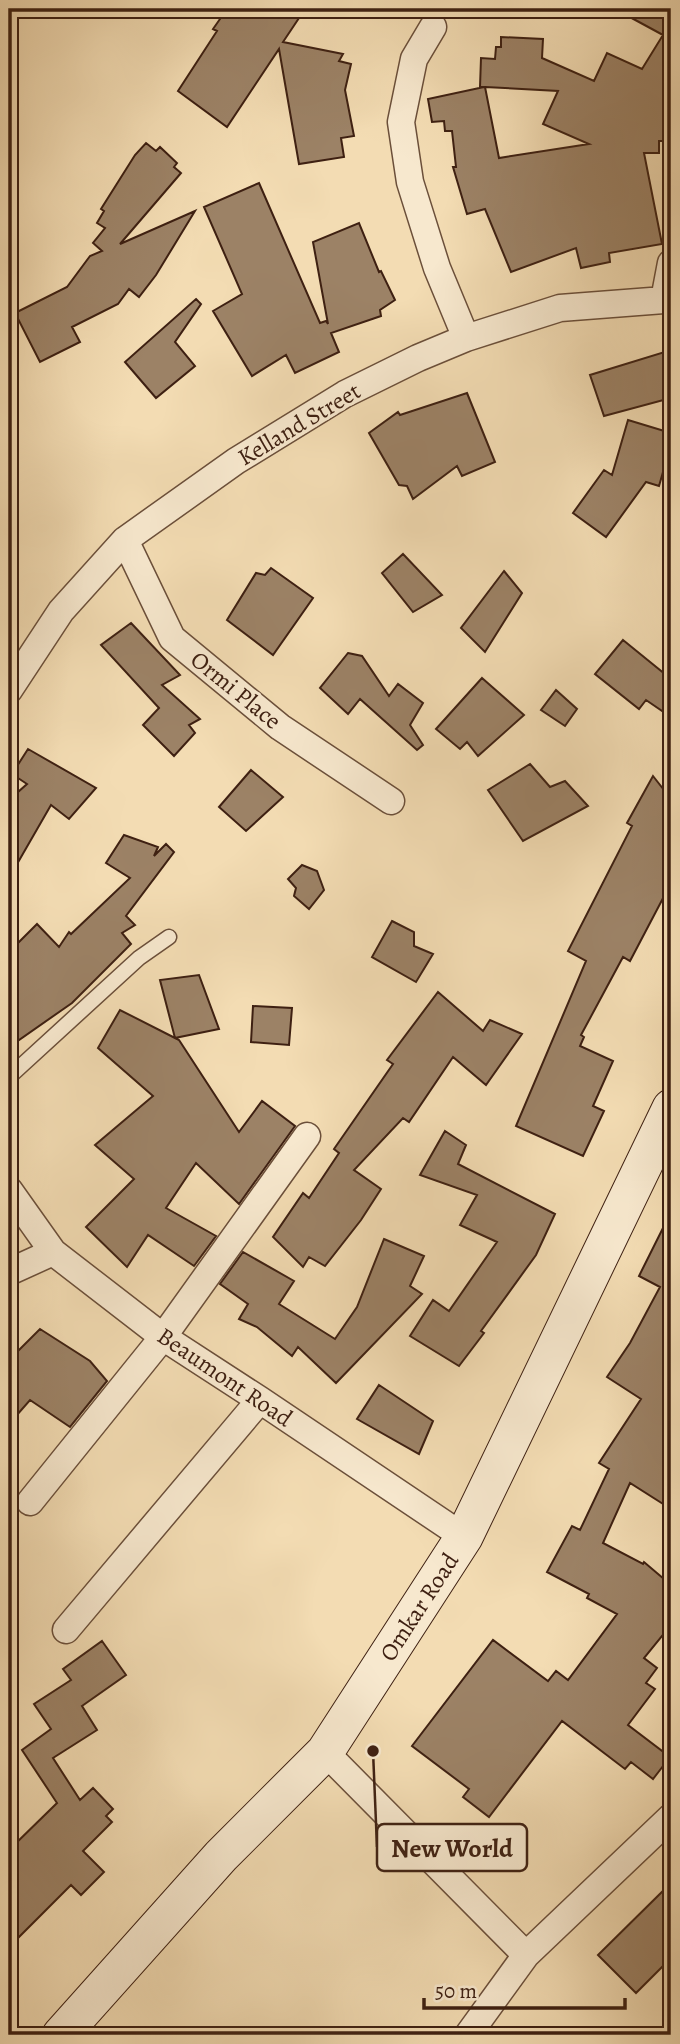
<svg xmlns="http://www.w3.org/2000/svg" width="680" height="2044" viewBox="0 0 680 2044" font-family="Alegreya,serif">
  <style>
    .building { fill: #9c8266; stroke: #3e2012; stroke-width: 2; fill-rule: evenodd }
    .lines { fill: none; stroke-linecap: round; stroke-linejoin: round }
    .lane-casing { stroke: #6b4f3a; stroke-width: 17 }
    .street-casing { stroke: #6b4f3a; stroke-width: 29 }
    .secondary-casing { stroke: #3e2012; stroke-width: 39 }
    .lane { stroke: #f7e8ce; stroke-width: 14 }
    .street { stroke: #f7e8ce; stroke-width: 26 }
    .secondary { stroke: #f7e8ce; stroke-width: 37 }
    .labels { text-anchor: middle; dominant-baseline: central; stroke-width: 6; stroke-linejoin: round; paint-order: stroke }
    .street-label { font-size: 24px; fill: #3e2012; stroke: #f7e8ce }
    .leader { fill: none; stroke: #3e2012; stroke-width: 2.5 }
    .callout-dot { fill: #3e2012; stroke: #f7e8ce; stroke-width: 2.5 }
    .callout { fill: #f7e8ce; stroke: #3e2012; stroke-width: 2.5 }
    .callout-label { font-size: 26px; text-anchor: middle; font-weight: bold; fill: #3e2012 }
  </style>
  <rect width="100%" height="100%" fill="#f3dcb3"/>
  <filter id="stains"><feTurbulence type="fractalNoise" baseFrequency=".00286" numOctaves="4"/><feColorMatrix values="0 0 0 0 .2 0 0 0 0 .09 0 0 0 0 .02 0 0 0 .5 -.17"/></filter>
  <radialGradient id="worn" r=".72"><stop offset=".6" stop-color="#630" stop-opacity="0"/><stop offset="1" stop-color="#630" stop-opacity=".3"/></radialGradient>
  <path class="building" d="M227,9h78l-22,33 60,12 -4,7 12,3 -6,26 9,46 -13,2 3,19 -45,7 -20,-115 -52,78 -49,-36 39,-60 -4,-2z
    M615,9h56v132h-12v12h-15l18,91 -53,9 1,9 -29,6 -5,-20 -65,24 -26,-63 -18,5 -14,-47h3l-4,-36h-7l-1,-10 -12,1 -4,-23 56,-12h-4l1,-29 14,1 1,-12h5v-10l42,2 -1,19 52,23 13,-28 35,16 21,-34zM485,87l73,4 -15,33 46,20 -90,14z
    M146,143l10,8 4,-4 17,16 -3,4 7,6 -61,71 75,-33 -39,64 -17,22 -10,-8 -11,15 -46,23 8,15 -40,20 -25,-49 52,-26 23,-31 12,-5 -9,-8 12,-15 -8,-5 7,-12 -3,-2 34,-54z
    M259,183l61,140 6,-2 2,3 -15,-82 46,-19 20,49 2,-1 14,29 -15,10 1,6 -50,17 8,19 -44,21 -9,-18 -34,21 -39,-65 29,-17 -38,-87z
    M196,299l5,5 -26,38 20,24 -39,32 -31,-36z
    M671,350v48l-67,18 -14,-41z
    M467,393l28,69 -33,14 -5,-10 -44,33 -6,-13 -8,-1 -30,-52 29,-21 2,3z
    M628,420l43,13v11l-12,42 -13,-4 -40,55 -33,-24 31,-43 8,5z
    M403,554l39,41 -29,17 -31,-39z
    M271,568l42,30 -40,57 -46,-35 29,-47 9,2z
    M504,571l18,22 -37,59 -24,-24z
    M131,623l49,52 -18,10 38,34 -11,6 6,8 -21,23 -31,-31 16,-17 -58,-63z
    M623,640l48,39v38l-25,-17 -7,9 -44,-35z
    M348,653l14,3 27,40 9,-12 25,19 -13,22 13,20 -6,5 -57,-51 -12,15 -28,-26z
    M482,678l42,37 -46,41 -11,-14 -7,7 -24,-20z
    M556,690l21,19 -12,17 -24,-16z
    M28,749l68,39 -27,31 -18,-14 -42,73v-78l18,-16 -15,-10z
    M530,764l20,23 15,-6 23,25 -65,35 -35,-51z
    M251,770l32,27 -37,34 -27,-24z
    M653,776l18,23v84l-41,78 -7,-4 -42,78 3,2 -4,9 33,15 -20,45 11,5 -21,45 -67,-30 70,-165 -18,-10 64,-125 -5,-3z
    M124,835l34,12 -4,9 12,-12 8,8 -48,64 9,9 -13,8 9,11 -59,59 -63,44v-95l28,-28 22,23 10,-15 2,2 59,-56 -24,-15z
    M302,865l15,6 7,19 -15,19 -15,-13 2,-8 -8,-9z
    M392,921l22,11v14l19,8 -17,28 -44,-25z
    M199,975l20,54 -44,9 4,2 60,92 23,-31 33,25 -56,78 -43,-41 -30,45 50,28 -22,30 -46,-31 -21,32 -41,-40 48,-48 -39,-34 58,-49 -55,-48 22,-38 55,28 -15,-58z
    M438,992l45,39 7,-11 32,14 -36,51 -33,-28 -44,65 -6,-4 -49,52 27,19 -20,31 -36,46 -16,-9 -6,10 -30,-30 30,-44 6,5 30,-45 -5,-4 59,-85 -6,-4z
    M253,1006l39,2 -3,37 -38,-3z
    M445,1131l21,14 -8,19 97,50 -19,41 -55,76 3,2 -25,33 -49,-30 23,-36 16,11 48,-69 -37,-17 17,-30 -57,-20z
    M671,1212v297l-41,-26 -27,60 40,21 1,-2 27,23v40l-27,33 13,10 -11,15 9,6 -27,36 42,32 -17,22 -22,-17 -6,7 -63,-48 -73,96 -26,-20 6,-8 -57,-43 81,-106 55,41 8,-10 12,9 49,-66 -30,-16 2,-4 -42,-22 25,-46 8,4 29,-61 -10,-6 42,-64 -34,-22 23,-34 30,-56 -21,-11z
    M384,1239l40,17 -14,30 12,8 -86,89 -38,-36 -6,9 -35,-29 -18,-8 9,-15 -28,-20 23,-32 51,29 -15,23 56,35 22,-32z
    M40,1329l50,32 17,20 -37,46 -40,-27 -21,24v-64z
    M379,1385l54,36 -14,33 -62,-35z
    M102,1641l24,34 -44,31 15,24 -44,28 27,42 13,-12 20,21 -7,7 6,6 -29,29 21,21 -23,23 -10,-10 -62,62v-97l48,-47 -35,-53 29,-21 -17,-25 37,-24 -8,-11z
    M671,1883v75l-35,35 -38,-38z"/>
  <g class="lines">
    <defs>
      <path id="lane" d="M9,1077l130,-119 30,-21"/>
      <path id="street" d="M433,27l-19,32 -13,63 9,60 27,86 29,70
        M664,300l7,-37
        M125,540l47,98 108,89 111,74
        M9,690l52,-79 64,-71 111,-79 109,-67 73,-36 48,-20 94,-30 104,-8 7,1
        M9,1190l44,62 110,85 97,63 204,137
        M9,1272l44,-20
        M30,1502l133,-165 144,-201
        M66,1630l194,-230
        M325,1752l201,203
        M468,2035l58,-80 145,-138"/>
      <path id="secondary" d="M61,2035l160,-179 104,-104 139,-215 207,-429"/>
    </defs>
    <use href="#lane" class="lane-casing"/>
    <use href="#street" class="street-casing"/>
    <use href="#secondary" class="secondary-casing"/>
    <use href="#lane" class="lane"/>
    <use href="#street" class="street"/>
    <use href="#secondary" class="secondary"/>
  </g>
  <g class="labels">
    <g class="street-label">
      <text transform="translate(299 424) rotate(-31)">Kelland Street</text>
      <text transform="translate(236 690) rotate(39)">Ormi Place</text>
      <text transform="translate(225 1377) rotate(34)">Beaumont Road</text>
      <text transform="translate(419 1607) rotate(-57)">Omkar Road</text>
    </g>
  </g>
  <path class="leader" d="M373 1751L377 1847"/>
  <circle class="callout-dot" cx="373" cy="1751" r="7"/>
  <rect class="callout" x="377" y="1824" width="150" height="47" rx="7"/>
  <g class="callout-label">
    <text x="452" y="1857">New World</text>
  </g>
  <rect width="680" height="2044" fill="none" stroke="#f3dcb3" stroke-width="35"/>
  <rect x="10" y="10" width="659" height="2023" fill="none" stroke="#3e2012" stroke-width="3.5"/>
  <rect x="18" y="18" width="645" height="2009" fill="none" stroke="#3e2012" stroke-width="2"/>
  <path d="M424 1998v10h201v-10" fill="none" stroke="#3e2012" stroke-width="3.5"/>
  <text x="435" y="1998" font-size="21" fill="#3e2012" stroke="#f7e8ce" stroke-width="5" paint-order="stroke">50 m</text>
  <rect width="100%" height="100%" filter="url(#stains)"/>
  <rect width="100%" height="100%" fill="url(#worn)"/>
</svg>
